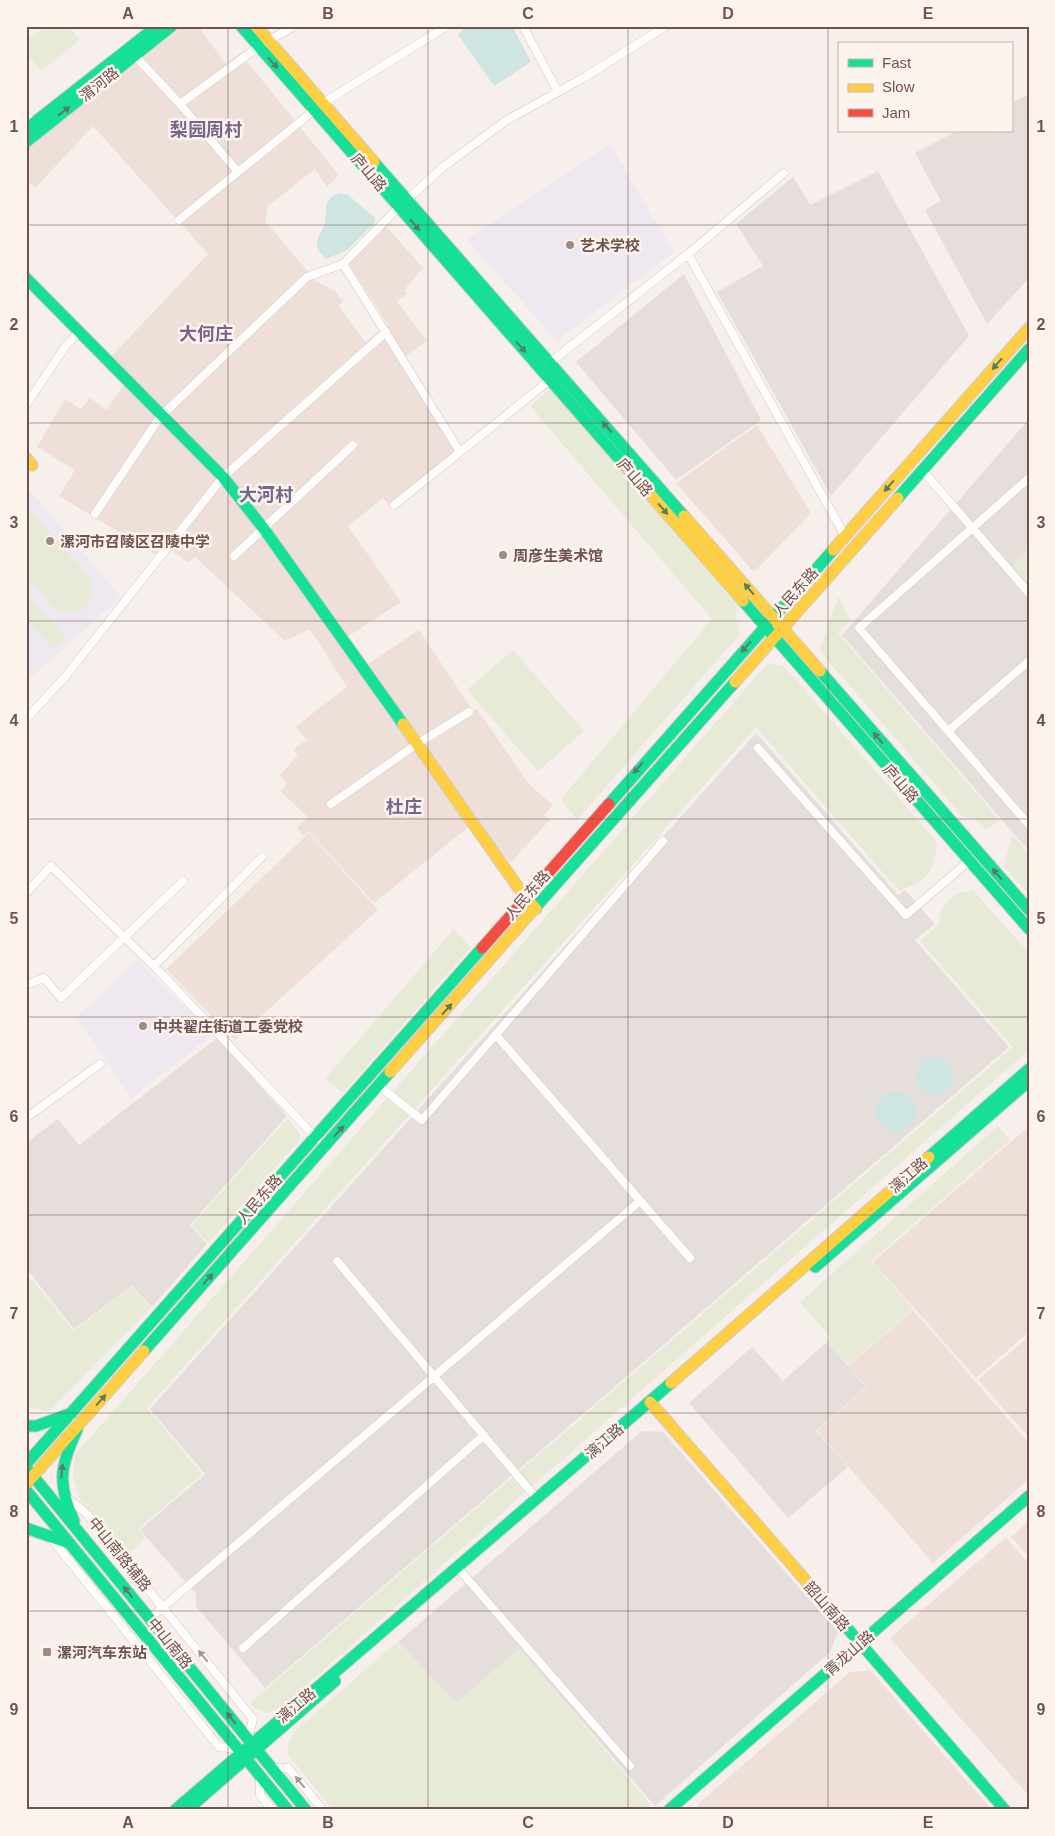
<svg xmlns="http://www.w3.org/2000/svg" width="1055" height="1836" viewBox="0 0 1055 1836" font-family="Helvetica,'Noto Sans SC',sans-serif">
  <style>
    .residential { fill: #eee0d9 }
    .industrial { fill: #e6deda }
    .education { fill: #f0e8f1 }
    .green { fill: #e7ead7 }
    .water { fill: #cee5e2 }
    .lines { fill: none; stroke-linecap: round; stroke-linejoin: round }
    .street-casing { stroke: #d3cac6; stroke-width: 9 }
    .fast-casing { stroke: #d4cac8; stroke-width: 13 }
    .slow-casing { stroke: #d4cac8; stroke-width: 13 }
    .jam-casing { stroke: #d4cac8; stroke-width: 13 }
    .street { stroke: #fefdfc; stroke-width: 8 }
    .fast { stroke: #16e098; stroke-width: 11 }
    .slow { stroke: #ffcf43; stroke-width: 11 }
    .jam { stroke: #f24e42; stroke-width: 11 }
    .oneway { fill: #557d64 }
    .oneway2 { fill: #a99794 }
    .grid { fill: none; stroke: #70534e; stroke-width: 1; stroke-opacity: 0.55 }
    .poi-dot { fill: #9f8a85; stroke: #fdf3ed; stroke-width: 2 }
    .labels { text-anchor: middle; dominant-baseline: central; stroke-width: 5; stroke-linejoin: round; paint-order: stroke }
    .street-label { font-size: 15px; fill: #70534e; stroke: #fdf3ed }
    .poi-label { font-size: 15px; font-weight: bold; fill: #70534e; stroke: #fdf3ed; text-anchor: start }
    .quarter-label { font-size: 18px; font-weight: bold; fill: #77668c; stroke: #fdf3ed }
    .neatline { fill: none; stroke: #70534e; stroke-width: 2 }
    .grid-label { font-size: 16px; text-anchor: middle; font-weight: bold; fill: #70534e }
  </style>
  <rect width="100%" height="100%" fill="#f6efeb"/>
  <path class="residential" d="M183,26h15l28,38 14,-11 99,122 -12,12 -12,-18 -47,37 -3,15 52,61 17,8 9,11 -4,5 26,36 23,-17 -40,-63 37,-37 38,43 -19,22 3,4 -10,7 30,40 -27,19 56,89 -66,57 -7,-8 -35,28 53,76 -54,35 18,29 54,-36 54,81 4,-2 52,75 24,21 -9,10 6,5 -40,43 -34,-42 -102,82 -65,-71 -5,4 -7,-9 11,-10 -28,-26 7,-7 -7,-9 18,-20 -5,-6 14,-9 -12,-13 52,-40 -37,-58 -25,12 -90,-84 -8,5 -24,-18 -8,10 -96,-58 16,-26 -38,-23 28,-48 16,10 9,-11 17,12 22,-34 -17,-20 96,-102 -115,-128 -58,62 -9,-9v-30z
    M757,425l54,88 -57,59 -78,-89z
    M309,833l69,77 -143,130 -69,-71z
    M1029,1126v206l-53,46 -103,-116z
    M913,1310l116,133v36l-96,84 -116,-132 50,-44 -19,-21z
    M1029,1336v101l-51,-57z
    M1029,1521v36l-18,-20z
    M1006,1537l23,27v232l-139,-158z
    M870,1670l122,140h-294v-6l152,-132z"/>
  <path class="industrial" d="M1027,95l2,4v179l-42,46 -62,-114 16,-9 -26,-48 42,-22h54v-28z
    M878,171l91,165 -138,160 -114,-204 46,-26 -27,-42 57,-47 17,28z
    M684,274l77,146 -85,60 -100,-118z
    M1029,419v432l-187,-216z
    M756,733l142,162 7,-5 30,34 -20,16 94,107 -744,641 -69,-82v-12l-56,-64 65,-56 -55,-65z
    M217,1038l70,78 -97,109 17,19 -55,63 -20,-21 -58,43 -48,-61v-125l32,-24 21,26z
    M827,1342l39,45 -50,44 32,36 -60,51 -99,-115 63,-56 31,34z
    M642,1431l21,1 175,200 -8,20 -175,154 -136,-157 -63,54 -58,-61z"/>
  <path class="education" d="M610,144l64,108 -117,89 -91,-102z
    M26,486l95,111 -95,85z
    M137,960l75,75 -81,63 -54,-81z"/>
  <path class="green" d="M45,26h24l11,14 -39,31 -15,-19v-11z
    M550,389l187,216 -1,14 4,15 -163,186 -16,-21 151,-180 -182,-213z
    M26,505l64,73c5,15 2,25 -11,34l-16,1 -10,-6 -27,-31z
    M1029,548v37l-15,-17v-5z
    M26,593l40,45 -13,11 -27,-31z
    M838,597l13,23 -13,13 162,188 -14,8 -12,-12h-11l-143,-166z
    M513,650l71,81 -46,40 -71,-81z
    M768,663l16,3 153,176c-3,32 -10,38 -38,49l-143,-164 -609,681 55,66 -64,55 7,10 -18,16 -47,-56 -7,-22 2,-22z
    M1012,834l17,20v41l-25,-29z
    M973,890l56,63v97l-748,657 -13,6 -12,-4 -6,-6 763,-656 -93,-106 18,-16 5,-19 13,-12z
    M454,929l17,18 -128,146 -18,-14z
    M288,1118l12,17v5l-92,103 -16,-18z
    M998,1126l12,14 -139,121 42,48 -65,56 -21,-23 4,-4 -31,-36z
    M32,1279l41,52 59,-44 19,21 -102,103 -23,-4v-123z
    M397,1642l59,61 63,-54 132,156 -5,5h-313l-45,-55v-11l5,-11z"/>
  <path class="water" d="M466,26h46l19,36 -37,24 -36,-51z
    M340,193l8,2 27,23v5l-28,27 -21,9c-2,-3 -7,-7 -8,-10 -4,-9 3,-15 6,-23 4,-14 -2,-29 16,-33z
    M916 1076a19 19 0 1 1 38 0a19 19 0 1 1-38 0Z
    M876 1111a20 20 0 1 1 40 0a20 20 0 1 1-40 0Z"/>
  <g class="lines">
    <defs>
      <path id="street" d="M523,26l35,66
        M135,56l45,48 58,68
        M180,104l78,-57 36,-21
        M26,115l7,8
        M179,220l144,-117 124,-77
        M688,254l157,282
        M343,264l117,188
        M547,365l141,-111 96,-81
        M26,405l41,-61 11,-11
        M922,470l107,123
        M1029,478l-170,150 170,197
        M394,505l156,-125
        M95,514l65,-97 147,-140 36,-13 56,-57 44,-40 64,-47 78,-43 81,-51
        M234,556l119,-111
        M26,719l39,-42 158,-200 163,-145
        M948,731l81,-70
        M758,748l148,167 63,-54
        M331,804l86,-60 52,-32
        M26,893l25,-27 107,104 159,169
        M154,966l108,-109
        M26,985l18,-7 17,20 122,-117
        M496,1035l194,223
        M379,1086l43,34 241,-279
        M26,1118l74,-54
        M337,1261l200,238
        M65,1496l22,18 166,205 -5,21
        M50,1537l169,210 18,2
        M457,1567l173,199
        M149,1619l491,-418
        M243,1648l241,-213
        M272,1768h16l35,42
        M260,1776v19l12,15"/>
      <path id="fast" d="M241,26l386,442
        M26,129l131,-103
        M26,142l146,-116
        M374,162l310,354
        M26,278l197,199 41,52 139,195
        M898,498l131,-149
        M743,601l286,328
        M820,671l209,239
        M609,804l224,-254
        M534,909l201,-227
        M929,1157l100,-88
        M815,1267l214,-186
        M144,1351l246,-279
        M26,1426h10l36,-13
        M26,1464l456,-516
        M29,1471l277,339
        M26,1490l262,320
        M74,1521c-17,-37 -14,-55 3,-91
        M26,1528l43,15
        M841,1621l164,189
        M175,1810l496,-427
        M187,1810l148,-129
        M669,1810l360,-314"/>
      <path id="slow" d="M256,26l118,136
        M26,458l6,7
        M627,468l116,133
        M684,516l136,155
        M833,550l196,-222
        M735,682l163,-184
        M403,724l122,173 11,12
        M390,1072l144,-163
        M671,1383l258,-226
        M650,1402l191,219
        M26,1484l118,-133"/>
      <path id="jam" d="M482,948l127,-144"/>
    </defs>
    <use href="#street" class="street-casing"/>
    <use href="#fast" class="fast-casing"/>
    <use href="#slow" class="slow-casing"/>
    <use href="#jam" class="jam-casing"/>
    <use href="#street" class="street"/>
    <use href="#fast" class="fast"/>
    <use href="#slow" class="slow"/>
    <use href="#jam" class="jam"/>
  </g>
  <defs><path id="oneway-solid" d="M-6-.8H1V-3.2L6.5 0L1 3.2V.8H-6Z" transform="scale(1.25)"/></defs>
  <g class="oneway">
    <use href="#oneway-solid" transform="translate(273 63) rotate(48)"/>
    <use href="#oneway-solid" transform="translate(64 111) rotate(-38)"/>
    <use href="#oneway-solid" transform="translate(415 225) rotate(49)"/>
    <use href="#oneway-solid" transform="translate(521 347) rotate(49)"/>
    <use href="#oneway-solid" transform="translate(997 364) rotate(131)"/>
    <use href="#oneway-solid" transform="translate(607 427) rotate(-131)"/>
    <use href="#oneway-solid" transform="translate(889 486) rotate(131)"/>
    <use href="#oneway-solid" transform="translate(663 509) rotate(49)"/>
    <use href="#oneway-solid" transform="translate(749 589) rotate(-131)"/>
    <use href="#oneway-solid" transform="translate(746 647) rotate(132)"/>
    <use href="#oneway-solid" transform="translate(878 738) rotate(-131)"/>
    <use href="#oneway-solid" transform="translate(638 768) rotate(132)"/>
    <use href="#oneway-solid" transform="translate(997 874) rotate(-131)"/>
    <use href="#oneway-solid" transform="translate(447 1009) rotate(-48)"/>
    <use href="#oneway-solid" transform="translate(339 1131) rotate(-48)"/>
    <use href="#oneway-solid" transform="translate(208 1279) rotate(-48)"/>
    <use href="#oneway-solid" transform="translate(101 1400) rotate(-48)"/>
    <use href="#oneway-solid" transform="translate(62 1471) rotate(-85)"/>
    <use href="#oneway-solid" transform="translate(128 1592) rotate(-129)"/>
    <use href="#oneway-solid" transform="translate(231 1718) rotate(-129)"/>
  </g>
  <g class="oneway2">
    <use href="#oneway-solid" transform="translate(203 1656) rotate(-129)"/>
    <use href="#oneway-solid" transform="translate(300 1782) rotate(-129)"/>
  </g>
  <path class="grid" d="M228,26v1784M428,26v1784M628,26v1784M828,26v1784M26,225h1003M26,423h1003M26,621h1003M26,819h1003M26,1017h1003M26,1215h1003M26,1413h1003M26,1611h1003"/>
  <g class="poi-dot">
    <circle cx="570" cy="245" r="5"/>
    <circle cx="50" cy="541" r="5"/>
    <circle cx="503" cy="555" r="5"/>
    <circle cx="143" cy="1026" r="5"/>
    <rect x="42" y="1647" width="10" height="10" rx="2.5"/>
  </g>
  <g class="labels">
    <g class="street-label">
      <text transform="translate(99 84) rotate(-38)">渭河路</text>
      <text transform="translate(369 172) rotate(49)">庐山路</text>
      <text transform="translate(635 477) rotate(49)">庐山路</text>
      <text transform="translate(795 592) rotate(-48)">人民东路</text>
      <text transform="translate(901 783) rotate(49)">庐山路</text>
      <text transform="translate(527 895) rotate(-49)">人民东路</text>
      <text transform="translate(908 1175) rotate(-41)">漓江路</text>
      <text transform="translate(259 1199) rotate(-49)">人民东路</text>
      <text transform="translate(604 1441) rotate(-41)">漓江路</text>
      <text transform="translate(120 1554) rotate(51)">中山南路辅路</text>
      <text transform="translate(827 1606) rotate(49)">韶山南路</text>
      <text transform="translate(170 1643) rotate(51)">中山南路</text>
      <text transform="translate(849 1653) rotate(-41)">青龙山路</text>
      <text transform="translate(296 1705) rotate(-40)">漓江路</text>
    </g>
    <g class="poi-label">
      <text x="580" y="245">艺术学校</text>
      <text x="60" y="541">漯河市召陵区召陵中学</text>
      <text x="513" y="555">周彦生美术馆</text>
      <text x="153" y="1026">中共翟庄街道工委党校</text>
      <text x="57" y="1652">漯河汽车东站</text>
    </g>
    <g class="quarter-label">
      <text x="206" y="130">梨园周村</text>
      <text x="206" y="334">大何庄</text>
      <text x="266" y="495">大河村</text>
      <text x="404" y="807">杜庄</text>
    </g>
  </g>
  <rect width="1055" height="1836" fill="none" stroke="#fdf3ed" stroke-width="55"/>
  <rect x="838" y="42" width="175" height="90" fill="#fdf3ed" stroke="#c5b3ad"/>
  <rect x="848" y="59" width="25" height="8" fill="#16e098" stroke="#c5b3ad"/>
  <text x="882" y="68" font-size="15" fill="#70534e">Fast</text>
  <rect x="848" y="84" width="25" height="8" fill="#ffcf43" stroke="#c5b3ad"/>
  <text x="882" y="92" font-size="15" fill="#70534e">Slow</text>
  <rect x="848" y="109" width="25" height="8" fill="#f24e42" stroke="#c5b3ad"/>
  <text x="882" y="118" font-size="15" fill="#70534e">Jam</text>
  <rect x="28" y="28" width="1000" height="1780" class="neatline"/>
  <g class="grid-label">
    <text x="128" y="19">A</text>
    <text x="328" y="19">B</text>
    <text x="528" y="19">C</text>
    <text x="728" y="19">D</text>
    <text x="928" y="19">E</text>
    <text x="14" y="132">1</text>
    <text x="1041" y="132">1</text>
    <text x="14" y="330">2</text>
    <text x="1041" y="330">2</text>
    <text x="14" y="528">3</text>
    <text x="1041" y="528">3</text>
    <text x="14" y="726">4</text>
    <text x="1041" y="726">4</text>
    <text x="14" y="924">5</text>
    <text x="1041" y="924">5</text>
    <text x="14" y="1122">6</text>
    <text x="1041" y="1122">6</text>
    <text x="14" y="1319">7</text>
    <text x="1041" y="1319">7</text>
    <text x="14" y="1517">8</text>
    <text x="1041" y="1517">8</text>
    <text x="14" y="1715">9</text>
    <text x="1041" y="1715">9</text>
    <text x="128" y="1828">A</text>
    <text x="328" y="1828">B</text>
    <text x="528" y="1828">C</text>
    <text x="728" y="1828">D</text>
    <text x="928" y="1828">E</text>
  </g>
</svg>
